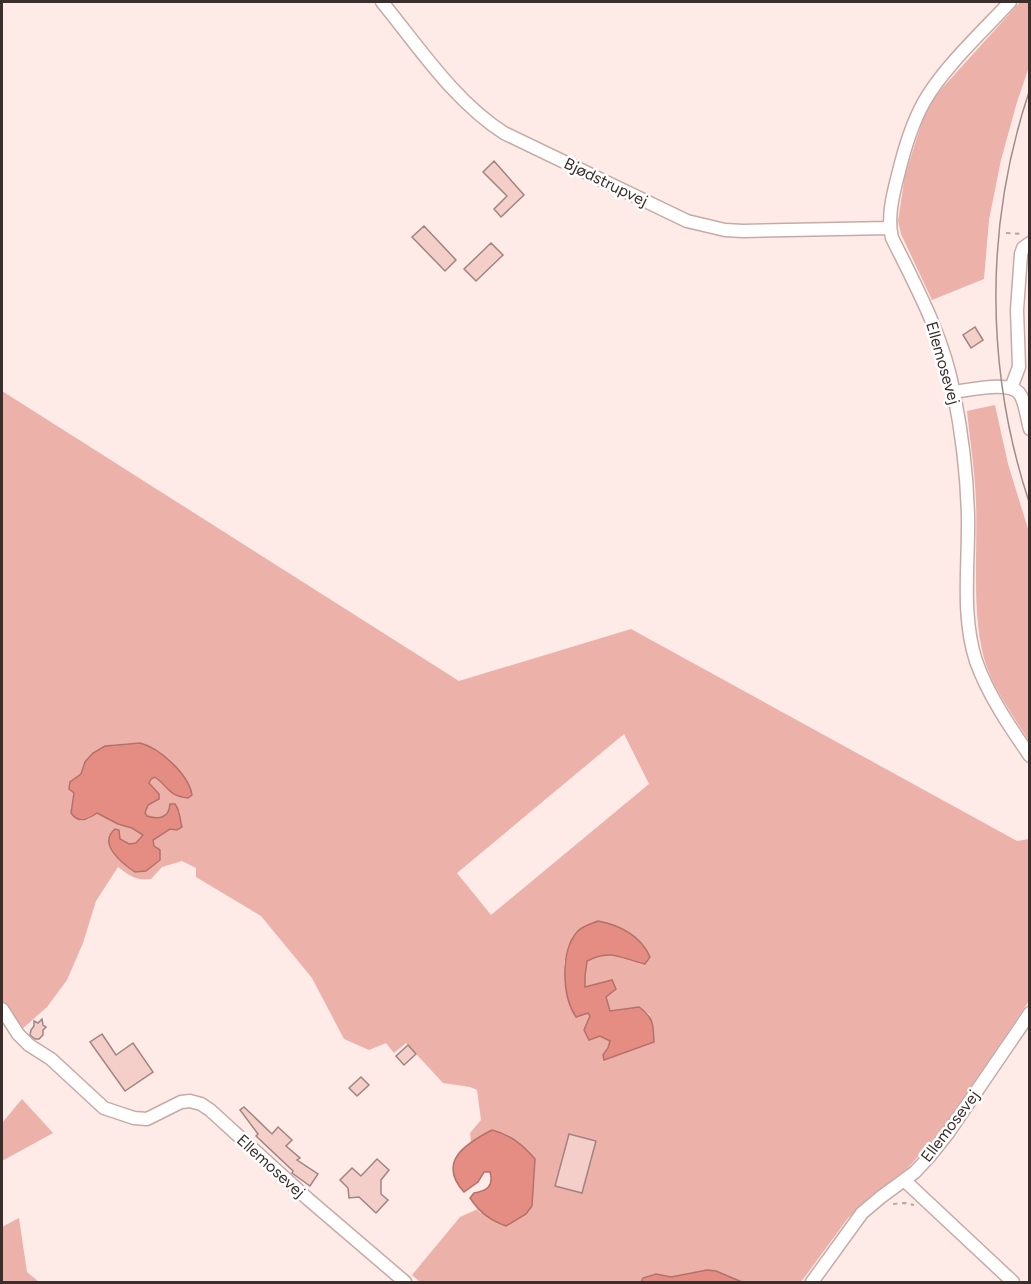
<svg xmlns="http://www.w3.org/2000/svg" width="1031" height="1284" viewBox="0 0 1031 1284" font-family="Figtree,sans-serif">
  <style>
    .green { fill: #ecb1a9; fill-rule: evenodd }
    .water { fill: #e68d83; stroke: #b37169; stroke-width: 1.5 }
    .building { fill: #f4cec8; stroke: #a08481; stroke-width: 1.5 }
    .lines { fill: none; stroke-linecap: round; stroke-linejoin: round }
    .minor-casing { stroke: #c7aaa6; stroke-width: 15 }
    .path { stroke: #b7a7a4; stroke-width: 2; stroke-dasharray: 4.5 4.5; stroke-linecap: butt }
    .minor { stroke: #fff; stroke-width: 12 }
    .tram { stroke: #9d8e8b; stroke-width: 1.5 }
    .labels { text-anchor: middle; dominant-baseline: central; stroke-width: 5; stroke-linejoin: round; paint-order: stroke }
    .street-label { font-size: 16px; fill: #3b2f2d; stroke: #fff }
  </style>
  <rect width="100%" height="100%" fill="#feebe8"/>
  <path class="green" d="M1020,2h9v65l-12,35 -16,58 -12,60 -5,59 -52,21 -31,-66 -3,-13 7,-46 19,-59 12,-21z
    M2,391l457,290 172,-52 386,212 12,-2v162l-89,131 -33,37 -20,15 -39,34 -47,64h-59l-26,-11 -9,-1 -36,7 -16,-3 -12,4 -2,4h-221l-8,-7 48,-58 18,-8 2,4 46,1 6,-8 3,-47c-12,-14 -24,-24 -43,-29l-21,12 -1,-9 11,-13 -4,-30 -7,-3 -27,-4 -37,-40 -12,10 -8,-10 -17,7 -25,-11 -32,-61 -51,-62 -65,-39v-9l-14,-7 -20,6 -11,12c-15,2 -21,-3 -33,-12l-22,34 -13,42 -16,37 -20,27 -26,23 -19,-30zM624,734l25,50 -158,131 -34,-42zM140,743l36,26 14,17 -27,-3 -8,-6 -4,2 -2,4 10,11 -4,8 -7,3 -3,8 2,3 8,3 7,-1 8,-9 10,2v10l-3,9 -7,-1 -17,11 1,6 -19,26 -14,-11 -6,-32 5,10 9,5 7,-1 7,-8 -11,-7 -14,-4 -21,-11 -8,6 -8,2 -10,-8c3,-22 11,-61 36,-67 11,-3 23,-2 33,-3zM577,931l68,33c-24,-5 -32,-16 -58,-3l-2,15v11l21,10 4,14 29,-4 11,8 -47,40 5,-7 2,-7 -10,-5 -13,-10 3,-10 -24,-29 -2,-24 4,-16z
    M995,405l13,59 21,68v209c-14,-23 -31,-45 -41,-71 -18,-46 -10,-118 -12,-168 -1,-31 -6,-61 -9,-91z
    M22,1099l31,34 -51,28v-38z
    M19,1218l8,54 12,10h-37v-55z"/>
  <path class="water" d="M140,743c20,5 49,32 52,52l-4,3c-20,-2 -19,-11 -33,-21l-4,2 -2,4 10,11v5l-11,6 -3,8 2,3c12,4 22,2 23,-12h5c6,8 4,14 7,23l-5,3 -7,-1 -17,11 1,6 6,4v10l-14,11 -11,1c-12,-8 -38,-28 -20,-43l4,1 1,9 9,5 7,-1 7,-8 -11,-7 -14,-4 -21,-11c-10,7 -18,11 -26,0l3,-20 -5,-4 1,-7 11,-8 4,-12 8,-9 12,-7z
    M598,921c22,4 43,15 52,36l-5,7c-23,-5 -34,-16 -58,-3l-2,15v11l27,-7 4,9 -10,8 4,14 29,-4c15,11 14,17 15,35l-50,18 -1,-5 5,-7 2,-7 -10,-5 -11,4 -5,-10 6,-14 -2,-3 -12,4c-14,-21 -16,-65 1,-85 5,-6 14,-8 21,-11z
    M492,1130c19,5 31,15 43,29l-3,47 -6,8 -20,12c-16,-6 -26,-13 -36,-28l4,-5c13,-2 20,-7 16,-21h-6l-6,10 -14,10c-27,-30 1,-48 28,-62z
    M707,1270l9,1 26,11h-101l2,-4 13,-4 15,3z"/>
  <path class="building" d="M494,161l30,34 -23,22 -7,-8 13,-13 -24,-24z
    M424,226l32,34 -11,11 -33,-34z
    M491,243l12,12 -27,26 -12,-12z
    M975,327l8,13 -12,8 -8,-13z
    M42,1019l1,6 3,2 -3,3v5l-4,4h-4l-5,-4 1,-5 3,-4v-5l4,2z
    M102,1034l14,21 17,-12 20,29 -28,19 -35,-49z
    M408,1045l8,9 -12,11 -8,-9z
    M361,1077l8,8 -12,11 -8,-8z
    M244,1107l28,27 6,-7 14,13 -6,6 14,12 -3,2 21,14 -8,12 -18,-13 1,-2 -37,-35 2,-2 -18,-24z
    M569,1134l27,7 -14,52 -27,-7z
    M377,1159l12,11 -8,10v14l7,6 -12,13 -17,-16 -10,1 -1,-10 -8,-8 12,-12 9,8z"/>
  <g class="lines">
    <defs>
      <path id="minor" d="M382,2c37,45 72,99 122,131l183,88 38,9 18,1 146,-3
        M1010,2c-27,29 -67,66 -86,100 -13,23 -20,48 -26,73 -5,19 -11,43 -6,63 25,50 52,100 62,156 8,40 13,81 14,122 1,48 -7,99 8,145 12,34 34,66 54,95
        M1011,388l8,-21 -2,-57 4,-56 2,-6 7,-5
        M954,392c16,-2 59,-13 67,4 5,10 6,23 9,33
        M2,1009l16,25 11,11 22,14 53,49 30,10 13,1 34,-17 9,-1 11,3 9,6 98,89 97,83
        M904,1180l109,102
        M812,1282l50,-69 19,-16 34,-25 13,-14 20,-25 82,-120"/>
    </defs>
    <use href="#minor" class="minor-casing"/>
    <path class="path" d="M1006,233l16,1
      M1029,480l1,-1
      M893,1204l12,-1 9,2"/>
    <use href="#minor" class="minor"/>
    <path class="tram" d="M1030,89c-46,136 -45,281 0,416"/>
  </g>
  <g class="labels">
    <g class="street-label">
      <text transform="translate(606 182) rotate(26)">Bjødstrupvej</text>
      <text transform="translate(943 363) rotate(74)">Ellemosevej</text>
      <text transform="translate(950 1126) rotate(-53)">Ellemosevej</text>
      <text transform="translate(271 1166) rotate(42)">Ellemosevej</text>
    </g>
  </g>
  <rect width="1031" height="1284" fill="none" stroke="#3b2f2d" stroke-width="6"/>
</svg>
